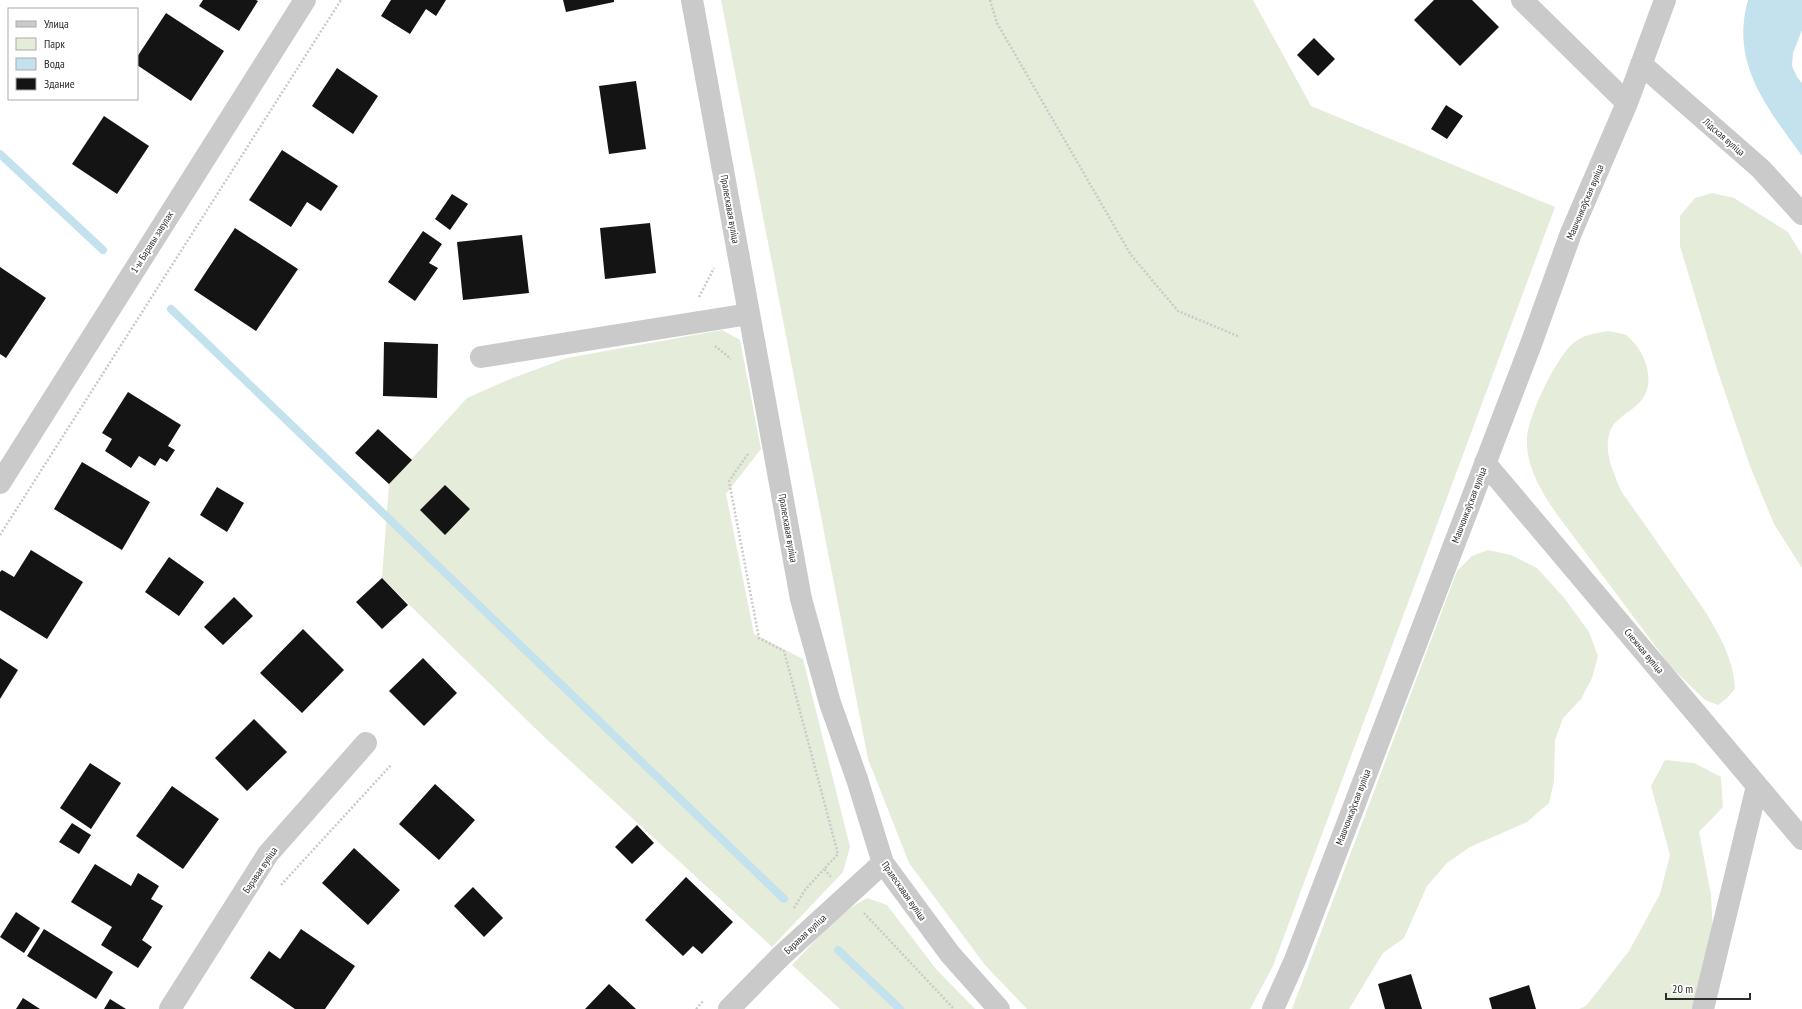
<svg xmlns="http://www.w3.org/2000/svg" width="1802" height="1009" viewBox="0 0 1802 1009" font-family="'PT Sans Narrow',sans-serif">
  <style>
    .green { fill: #e5ecd9 }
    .water { fill: #c3e2ed }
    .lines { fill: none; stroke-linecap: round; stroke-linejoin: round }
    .stream { stroke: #c3e2ed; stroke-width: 8 }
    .building { fill: #141414 }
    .path { stroke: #cacaca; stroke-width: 2.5; stroke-dasharray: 2 2; stroke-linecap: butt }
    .minor { stroke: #cacaca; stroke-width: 22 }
    .labels { text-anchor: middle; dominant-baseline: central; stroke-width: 4; stroke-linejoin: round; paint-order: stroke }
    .street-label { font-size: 10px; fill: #2d2d2d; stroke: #fff }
  </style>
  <rect width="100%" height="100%" fill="#fff"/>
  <path class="green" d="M721,0h532l58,106 244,101 -282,759 -23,43h-223l-42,-44 -76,-102 -41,-104z
    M1712,193l22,5 54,34 14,23v313l-28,-44 -24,-58 -33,-97 -37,-123v-30l15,-18z
    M722,330l18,10 21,109 -35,45 28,140 49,25 47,188 -7,25 -71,75 -232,-214 -158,-155 7,-94 78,-86 43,-19 57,-21z
    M1608,331c6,1 13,2 18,4 3,2 6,6 9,9 13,15 20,42 5,58 -11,12 -27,16 -31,33 -5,19 5,38 12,56 18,25 36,51 54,77 24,35 59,78 60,121l-8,9 -9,7 -13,-5 -34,-33 -115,-154c-14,-21 -30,-46 -29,-73 0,-23 31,-87 49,-99 10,-7 21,-8 32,-10z
    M1488,550l23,5 26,13 28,31 24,33 9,24 -6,22 -11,21 -18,19 -8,22 -1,41 -5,22 -22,19 -57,25 -23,16 -20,23 -23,52 -21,15 -34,56h-57l165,-438 15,-15z
    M1665,760l29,3 27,14 2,30 -24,25 12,63 3,62 -14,52h-121l7,-3 43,-55 31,-57 10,-39 -19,-69z
    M867,898l20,7 49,64 39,40h-135l-48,-44 47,-50z"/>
  <path class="water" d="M1748,0h54v30l-9,23 -1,13 5,11 5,6v73c-35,-49 -72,-92 -54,-156z"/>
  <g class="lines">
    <path class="stream" d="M0,154l103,96
      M171,309l613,590
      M838,950l62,59"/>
  </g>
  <path class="building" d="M203,0h53l2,1 -19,30 -40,-25z
    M391,0h55l-10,16 -10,-7 -16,25 -29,-18z
    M563,0h51v2l-48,10z
    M1434,0h38l27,27 -39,39 -46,-46z
    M166,13l58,38 -33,50 -54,-36v-8z
    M1314,38l21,21 -17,17 -21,-21z
    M337,68l41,28 -25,38 -41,-28z
    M636,81l10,68 -37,5 -10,-68z
    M1446,105l17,11 -16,23 -16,-10z
    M104,116l45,30 -32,48 -45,-30z
    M282,150l56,36 -17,25 -14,-9 -16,25 -42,-27z
    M452,194l16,10 -18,26 -15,-11z
    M650,223l6,50 -51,6 -5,-51z
    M235,228l63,41 -42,62 -62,-41z
    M423,231l19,13 -13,19 9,5 -23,33 -27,-19z
    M522,235l7,58 -66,7 -6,-58z
    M0,267l46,31 -40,60 -6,-4z
    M384,342l54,2 -1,54 -54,-2z
    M128,392l53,33 -13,21 7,4 -8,12 -7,-4 -5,8 -16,-10 -8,12 -26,-17 7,-12 -10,-6z
    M378,429l34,31 -23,24 -34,-31z
    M82,462l68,40 -28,48 -68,-41z
    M445,485l25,24 -25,26 -25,-25z
    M217,487l27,16 -17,29 -27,-17z
    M31,550l52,32 -36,57 -47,-29v-38l2,-2 12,7z
    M169,557l35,25 -25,34 -34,-24z
    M382,578l26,27 -26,24 -26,-27z
    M234,597l19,19 -30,29 -19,-18z
    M303,629l41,41 -42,43 -42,-40z
    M0,658l18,12 -18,29z
    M423,658l34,35 -33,33 -35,-35z
    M254,719l33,33 -40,39 -32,-33z
    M90,763l31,20 -30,46 -31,-21z
    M435,784l40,36 -36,40 -40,-36z
    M172,786l47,33 -36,50 -47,-33z
    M72,823l19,12 -12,19 -20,-12z
    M637,825l17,18 -22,21 -17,-17z
    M354,848l46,42 -32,35 -46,-42z
    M95,864l36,22 7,-13 21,13 -8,13 12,7 -21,34 10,7 -14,21 -37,-23 11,-18 -41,-25z
    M686,877l47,45 -31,32 -9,-8 -10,10 -38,-36z
    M473,887l30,31 -19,19 -30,-31z
    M16,912l24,16 -16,25 -24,-16z
    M44,929l69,43 -17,27 -69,-43z
    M301,929l54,37 -30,43h-30l-45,-31 19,-27 11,8z
    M1411,974l11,35h-37l-7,-25z
    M609,984l27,25h-51z
    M1529,985l7,24h-44l-3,-11z
    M23,998l17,11h-24z
    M110,999l16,10h-22z"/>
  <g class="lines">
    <path class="path" d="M990,0l7,23 134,232 47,56 62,26
      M699,297l15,-29
      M715,346l16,13
      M748,454l-19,27 30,157 25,13 54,203 -14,15 7,8
      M0,535l341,-535
      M281,885l110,-120
      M794,908l11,-18 19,-21
      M864,913l90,96
      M696,1009l8,-9"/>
    <path class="minor" d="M692,0l109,599 29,104 27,76 26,84 67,91 49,55
      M1522,0l105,103
      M1641,64l120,105 41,45
      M481,357l268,-43
      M1485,463l317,376
      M0,483l305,-483
      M170,1009l98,-155 98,-111
      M729,1009l52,-53 102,-93
      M1273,1009l22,-49 236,-616 40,-111 56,-130 38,-103
      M1703,1009l54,-223"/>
  </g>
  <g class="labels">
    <g class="street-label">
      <text transform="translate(1724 137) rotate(41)">Лідская вуліца</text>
      <text transform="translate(1585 202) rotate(-67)">Машчонкаўская вуліца</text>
      <text transform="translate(730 209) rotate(80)">Пралескавая вуліца</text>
      <text transform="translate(152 242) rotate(-58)">1-ы Баравы завулак</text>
      <text transform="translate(1469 505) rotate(-69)">Машчонкаўская вуліца</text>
      <text transform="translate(788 528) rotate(80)">Пралескавая вуліца</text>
      <text transform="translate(1644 651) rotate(50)">Снежная вуліца</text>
      <text transform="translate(1353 807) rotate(-69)">Машчонкаўская вуліца</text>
      <text transform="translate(260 870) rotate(-56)">Баравая вуліца</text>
      <text transform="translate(904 891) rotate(55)">Пралескавая вуліца</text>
      <text transform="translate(805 934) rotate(-43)">Баравая вуліца</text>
    </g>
  </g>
  <rect x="8" y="8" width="130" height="92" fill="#ffffff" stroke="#ababab"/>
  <rect x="16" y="21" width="20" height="6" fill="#cacaca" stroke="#ababab"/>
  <text x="44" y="28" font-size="12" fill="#2d2d2d">Улица</text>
  <rect x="16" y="38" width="20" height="12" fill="#e5ecd9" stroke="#ababab"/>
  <text x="44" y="48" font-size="12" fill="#2d2d2d">Парк</text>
  <rect x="16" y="58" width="20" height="12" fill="#c3e2ed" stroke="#ababab"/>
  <text x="44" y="68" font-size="12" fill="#2d2d2d">Вода</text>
  <rect x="16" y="78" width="20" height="12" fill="#141414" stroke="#ababab"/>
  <text x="44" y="88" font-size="12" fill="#2d2d2d">Здание</text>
  <path d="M1666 993v6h84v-6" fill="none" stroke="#2d2d2d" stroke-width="2"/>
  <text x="1672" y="993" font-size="12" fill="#2d2d2d" stroke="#ffffff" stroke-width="3" paint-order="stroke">20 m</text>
</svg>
